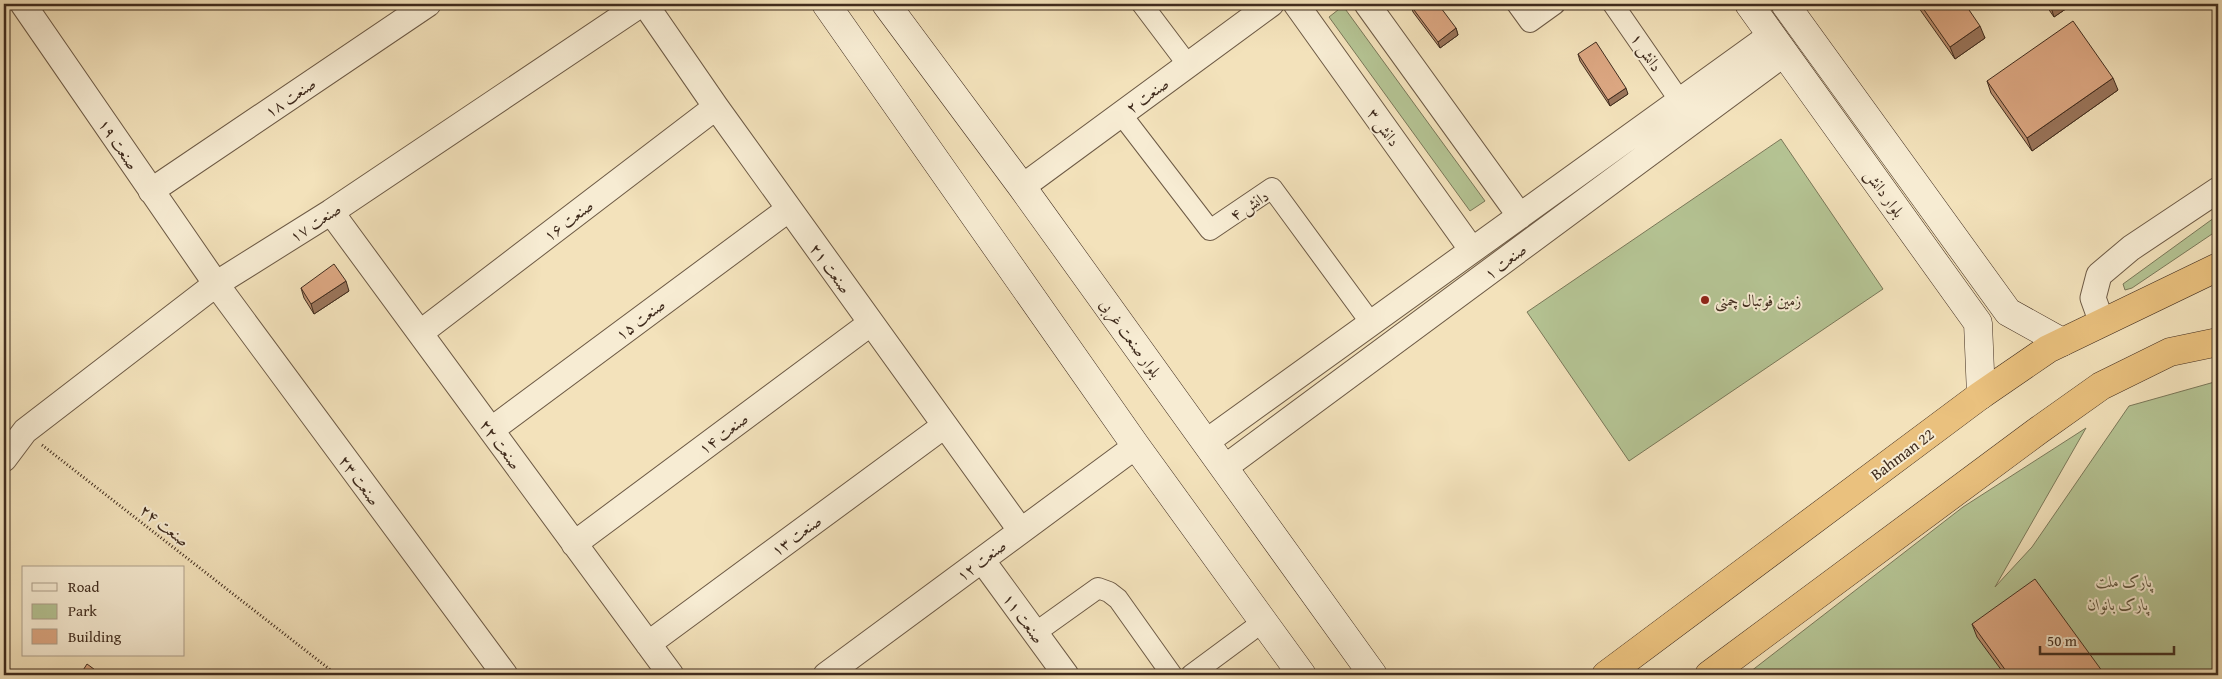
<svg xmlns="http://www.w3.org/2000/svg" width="2222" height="679" viewBox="0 0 2222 679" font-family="'Gentium Book Plus',Amiri,serif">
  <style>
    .green { fill: #b5c494; stroke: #7a7859 }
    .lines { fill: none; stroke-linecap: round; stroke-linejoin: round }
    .minor-casing { stroke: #6d5a45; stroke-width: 22 }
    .tertiary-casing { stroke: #6d5a45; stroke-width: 27 }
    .secondary-casing { stroke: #402c1e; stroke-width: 29 }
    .trunk-casing { stroke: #402c1e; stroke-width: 29 }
    .path { stroke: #402c1e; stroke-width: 3; stroke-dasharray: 1 2.5; stroke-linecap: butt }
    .minor { stroke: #f7ecd3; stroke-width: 20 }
    .tertiary { stroke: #f7ecd3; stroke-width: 25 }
    .secondary { stroke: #f7ecd3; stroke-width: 28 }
    .trunk { stroke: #eac17e; stroke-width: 28 }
    .wall { fill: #bd9070; stroke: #402c1e }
    .shaded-wall { fill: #9a755b; stroke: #402c1e }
    .building { fill: #dca782; stroke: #402c1e }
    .poi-dot { fill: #8f2418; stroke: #f7ecd3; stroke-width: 2 }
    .labels { text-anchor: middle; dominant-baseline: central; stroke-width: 4; stroke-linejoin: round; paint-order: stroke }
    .street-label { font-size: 16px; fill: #402c1e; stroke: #f7ecd3 }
    .poi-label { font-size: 16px; fill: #402c1e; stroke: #f7ecd3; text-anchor: start }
    .park-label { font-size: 16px; font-style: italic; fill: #5d523c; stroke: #f7ecd3 }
  </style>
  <rect width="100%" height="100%" fill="#f3e2bb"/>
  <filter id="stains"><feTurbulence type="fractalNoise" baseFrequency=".004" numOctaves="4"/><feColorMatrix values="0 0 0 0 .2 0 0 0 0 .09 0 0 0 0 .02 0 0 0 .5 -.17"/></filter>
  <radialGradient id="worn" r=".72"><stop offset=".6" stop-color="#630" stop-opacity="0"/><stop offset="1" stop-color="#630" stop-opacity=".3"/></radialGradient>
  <path class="green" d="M1343,6l142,195 -15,10 -141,-194z
    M1781,139l102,150 -254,172 -102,-149z
    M2218,215v15l-86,58 -7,2 -2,-6z
    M2218,381v294h-472l217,-168 123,-79 -91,159 37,-40 97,-141z"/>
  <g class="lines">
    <defs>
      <path id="minor" d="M1142,4l46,61
        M1517,4l13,18 25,-18
        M1613,4l67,97
        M1121,114l89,116 62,-42 99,135
        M1035,633l63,-45 11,4 9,7 54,76
        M1191,675l73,-54"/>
      <path id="tertiary" d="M23,4l193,280 289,391
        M645,4l71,103 305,424
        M1296,4l176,246
        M1367,4l153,212
        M1022,187l249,-183
        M151,191l277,-187
        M331,212l340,463
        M2102,323l-9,-25 6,-23 32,-27 87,-58
        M420,333l296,-226
        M491,430l298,-221
        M1206,442l565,-407
        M4,459l21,-28 191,-147 115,-72 310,-208
        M1224,468l561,-415
        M574,544l297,-221
        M982,560l84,115
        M648,644l296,-218
        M826,675l310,-229"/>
      <path id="secondary" d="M826,4l310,442 166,229
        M886,4l136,183 351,488
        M1749,4l229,319 3,72
        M1785,4l223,308 54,30"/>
      <path id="trunk" d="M1606,675l375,-280 67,-46 170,-82
        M1709,675l330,-245 62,-44 69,-34 48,-10"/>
    </defs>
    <use href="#minor" class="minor-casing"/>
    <use href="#tertiary" class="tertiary-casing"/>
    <use href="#secondary" class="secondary-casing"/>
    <use href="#trunk" class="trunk-casing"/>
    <path class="path" d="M42,445l295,230"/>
    <use href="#minor" class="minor"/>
    <use href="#tertiary" class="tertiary"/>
    <use href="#secondary" class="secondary"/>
    <use href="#trunk" class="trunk"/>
  </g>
  <path class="wall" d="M1916,4h49l20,34 -30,21z
    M2045,4h28l-19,13z
    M1411,6l45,22 2,7 -18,13 -27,-36z
    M1578,54l50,40 -18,12 -30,-45z
    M1987,81l131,9 -86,61 -41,-58z
    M301,288l48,3 -35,23 -10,-16z
    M1972,624l133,51h-100l-28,-38z"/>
  <path class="shaded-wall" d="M2050,4h23l-19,13z
    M1980,26l5,12 -30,21 -5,-12z
    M1456,28l2,7 -18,13 -2,-6z
    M2113,78l5,12 -86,61 -5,-13z
    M1626,88l2,6 -18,12 -2,-6z
    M346,281l3,10 -35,23 -3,-10z"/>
  <path class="building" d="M1414,4h24l18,24 -18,14 -27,-36z
    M1920,4h45l15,22 -30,21z
    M2073,21l40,57 -86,60 -40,-57z
    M1596,42l30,46 -18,12 -30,-46z
    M334,264l12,17 -35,23 -10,-16z
    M2035,579l70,96h-96l-37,-51z
    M87,664l15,11h-22z"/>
  <circle class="poi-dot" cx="1705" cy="300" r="5"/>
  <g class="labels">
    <g class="street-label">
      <text transform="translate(1647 52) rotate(56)">دانش ۱</text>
      <text transform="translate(1147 95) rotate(-36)">صنعت ۲</text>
      <text transform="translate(290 97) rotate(-34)">صنعت ۱۸</text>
      <text transform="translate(1384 127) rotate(54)">دانش ۳</text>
      <text transform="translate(119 144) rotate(56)">صنعت ۱۹</text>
      <text transform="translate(1885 193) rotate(54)">بلوار دانش</text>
      <text transform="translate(1249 205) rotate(-32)">دانش ۴</text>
      <text transform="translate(568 220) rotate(-37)">صنعت ۱۶</text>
      <text transform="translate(315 222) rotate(-33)">صنعت ۱۷</text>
      <text transform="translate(1505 261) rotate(-37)">صنعت ۱</text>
      <text transform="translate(831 268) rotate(54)">صنعت ۲۱</text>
      <text transform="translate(640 319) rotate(-37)">صنعت ۱۵</text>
      <text transform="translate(1131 338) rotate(54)">بلوار صنعت غربی</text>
      <text transform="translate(723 433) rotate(-37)">صنعت ۱۴</text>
      <text transform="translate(501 444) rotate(54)">صنعت ۲۲</text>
      <text transform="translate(1902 454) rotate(-37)">Bahman 22</text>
      <text transform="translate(360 480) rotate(54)">صنعت ۲۳</text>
      <text transform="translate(165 525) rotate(38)">صنعت ۲۴</text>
      <text transform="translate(796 535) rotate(-36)">صنعت ۱۳</text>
      <text transform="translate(981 560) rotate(-37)">صنعت ۱۲</text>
      <text transform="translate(1024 618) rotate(54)">صنعت ۱۱</text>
    </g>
    <g class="poi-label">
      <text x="1715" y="300">زمین فوتبال چمنی</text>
    </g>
    <g class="park-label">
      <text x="2124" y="581">پارک ملت</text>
      <text x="2118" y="604">پارک بانوان</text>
    </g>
  </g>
  <rect width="2222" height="679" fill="none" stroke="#f3e2bb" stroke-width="20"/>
  <rect x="5" y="5" width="2212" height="669" fill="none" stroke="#402c1e" stroke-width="2.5"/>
  <rect x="10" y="10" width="2202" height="659" fill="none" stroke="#402c1e"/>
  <rect x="22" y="566" width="162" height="90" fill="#f7ecd3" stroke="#ae9f8b"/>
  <rect x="32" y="583" width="25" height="8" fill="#f7ecd3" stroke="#ae9f8b"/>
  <text x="68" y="592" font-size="15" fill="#402c1e">Road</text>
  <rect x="32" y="604" width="25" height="15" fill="#b5c494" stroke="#ae9f8b"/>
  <text x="68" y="616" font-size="15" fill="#402c1e">Park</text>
  <rect x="32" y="629" width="25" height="15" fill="#dca782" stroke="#ae9f8b"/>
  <text x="68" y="642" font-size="15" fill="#402c1e">Building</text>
  <path d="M2040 646v8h134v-8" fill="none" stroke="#402c1e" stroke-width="2.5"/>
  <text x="2047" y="646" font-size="15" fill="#402c1e" stroke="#f7ecd3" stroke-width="4" paint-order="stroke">50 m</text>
  <rect width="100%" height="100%" filter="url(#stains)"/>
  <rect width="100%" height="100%" fill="url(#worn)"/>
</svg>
